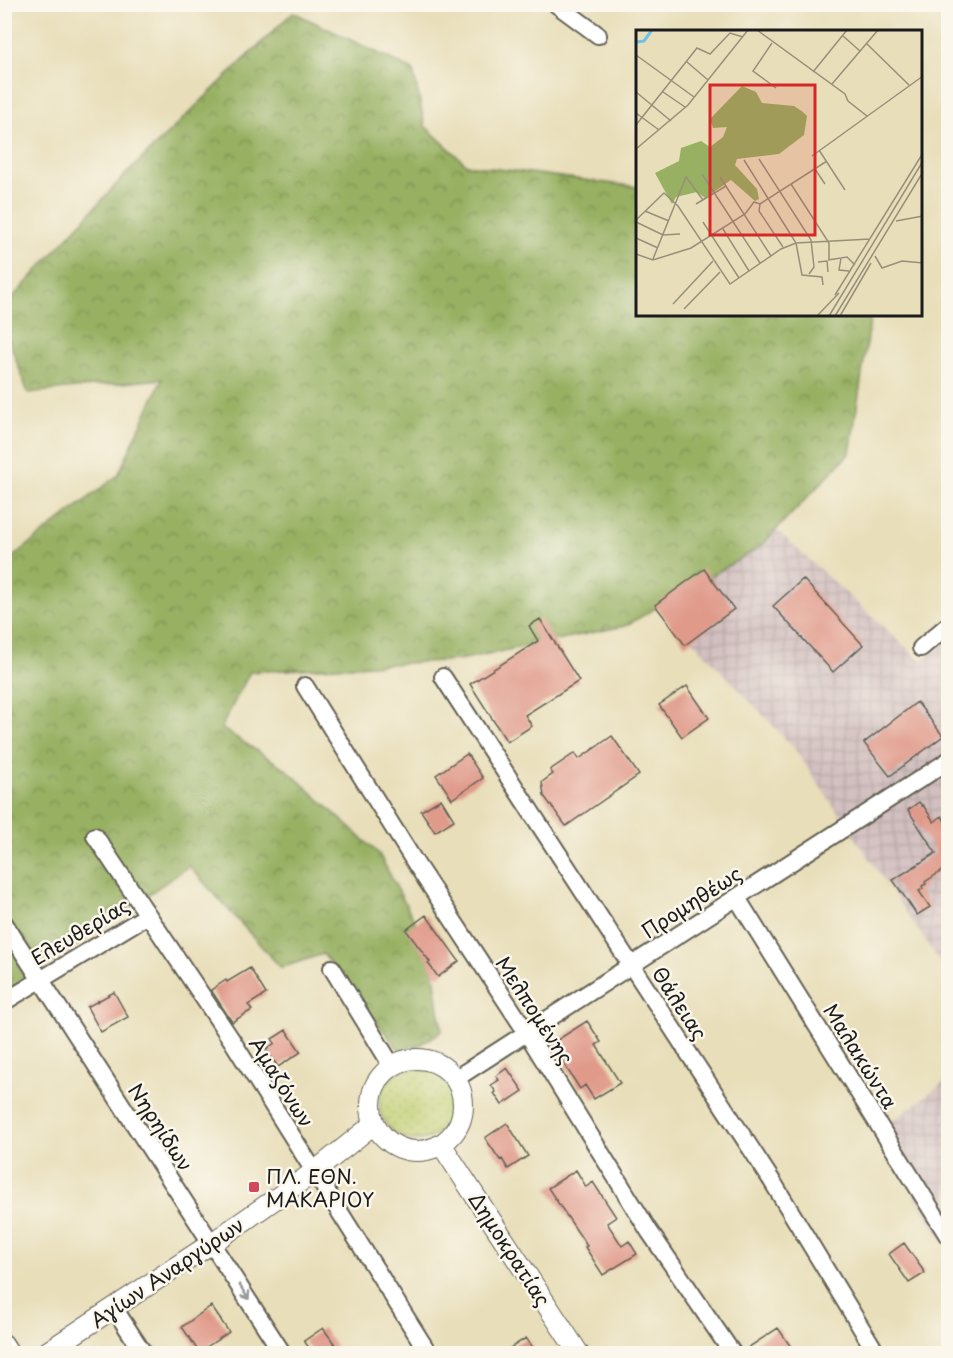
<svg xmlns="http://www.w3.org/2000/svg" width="953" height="1358" viewBox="0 0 953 1358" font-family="'Playpen Sans',sans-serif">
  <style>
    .industrial { fill: url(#industrial-grid) }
    .forest { fill: url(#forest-crowns); stroke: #5a663f; stroke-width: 1.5 }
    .park { fill: url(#park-dots); stroke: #6e7446; stroke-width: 1.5 }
    .building { fill: #e09a8a }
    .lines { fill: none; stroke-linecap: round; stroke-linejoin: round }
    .minor-casing { stroke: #636053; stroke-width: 20 }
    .tertiary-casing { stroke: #636053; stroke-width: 22 }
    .minor { stroke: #fff; stroke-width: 16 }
    .tertiary { stroke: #fff; stroke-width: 20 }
    .oneway { stroke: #999 }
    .poi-dot { fill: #d1495b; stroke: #fbf7ec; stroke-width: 2 }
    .labels { text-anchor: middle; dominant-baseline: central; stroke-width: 5; stroke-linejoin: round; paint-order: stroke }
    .street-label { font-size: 20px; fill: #1c1c1c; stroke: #fbf7ec }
    .poi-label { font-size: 20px; fill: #1c1c1c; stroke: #fbf7ec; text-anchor: start }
    .inset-river { fill: none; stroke: #72c0ec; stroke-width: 3 }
    .inset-road { fill: none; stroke: #96907a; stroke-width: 1.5 }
    .view { fill: #d62828; fill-opacity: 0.15; stroke: #d62828; stroke-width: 3 }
    .inset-edge { fill: none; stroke: #1c1c1c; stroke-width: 3 }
  </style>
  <defs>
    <pattern id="industrial-grid" width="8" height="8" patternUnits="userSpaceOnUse" patternTransform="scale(1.5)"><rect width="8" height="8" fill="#d2bfbf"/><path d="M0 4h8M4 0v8" fill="none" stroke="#b4a4a4"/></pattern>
    <pattern id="forest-crowns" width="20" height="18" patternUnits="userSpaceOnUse" patternTransform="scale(1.5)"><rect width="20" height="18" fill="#97b062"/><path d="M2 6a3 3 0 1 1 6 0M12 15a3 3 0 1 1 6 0" fill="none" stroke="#7a8e50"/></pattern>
    <pattern id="park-dots" width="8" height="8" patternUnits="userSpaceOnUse" patternTransform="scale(1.5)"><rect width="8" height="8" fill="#bfcd6f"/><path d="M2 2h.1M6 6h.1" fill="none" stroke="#a4af60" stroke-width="1.8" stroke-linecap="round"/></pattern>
  </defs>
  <rect width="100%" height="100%" fill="#fbf7ec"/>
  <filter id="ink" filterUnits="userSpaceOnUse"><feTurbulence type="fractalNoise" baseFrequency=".0167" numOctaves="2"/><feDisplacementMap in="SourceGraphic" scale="12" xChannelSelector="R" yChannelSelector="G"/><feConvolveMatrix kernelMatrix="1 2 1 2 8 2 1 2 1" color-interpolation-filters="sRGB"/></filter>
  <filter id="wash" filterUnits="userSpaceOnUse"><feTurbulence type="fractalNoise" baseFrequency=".008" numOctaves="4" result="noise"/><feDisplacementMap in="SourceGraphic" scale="24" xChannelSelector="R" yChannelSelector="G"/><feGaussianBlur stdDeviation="1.35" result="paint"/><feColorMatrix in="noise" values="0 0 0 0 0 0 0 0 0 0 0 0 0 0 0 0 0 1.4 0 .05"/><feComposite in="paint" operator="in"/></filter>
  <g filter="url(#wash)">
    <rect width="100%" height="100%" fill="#e8deb9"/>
    <path class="industrial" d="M761,516l160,145 27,-24v337l-154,-226 -149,-158z
      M948,1079v170l-71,-116z"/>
    <path class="forest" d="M293,12l120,58 12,56 42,39 171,22v128h233l-21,138 -91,95 -134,78 -166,34 -209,12 -29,56 65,41 93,85 46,87 8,25 9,65 -39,24 -80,-101 -42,14 -92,-102 -184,129v-432l113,-88 44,-96 -134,14 -23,-64v-23l116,-127z"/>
    <path class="park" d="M380 1104a36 36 0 1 1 72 0a36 36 0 1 1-72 0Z"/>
    <g id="blocks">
      <path class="building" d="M704,569l30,40 -49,36 -30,-40z
        M803,579l60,66 -30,27 -60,-66z
        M540,619l39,62 -54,34 7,11 -25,16 -37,-58 68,-43 -9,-15z
        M687,686l22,32 -27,19 -23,-32z
        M917,702l26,34 -53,40 -26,-33z
        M612,736l27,39 -73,51 -22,-30 -2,-14 11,-8 -3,-4 25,-17 4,6z
        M467,754l16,24 -31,21 -16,-24z
        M441,799l13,21 -19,12 -14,-21z
        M919,802l3,4 1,-1 11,17 8,-6 6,10v46l-2,-4 -21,14 1,2 -4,2 1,3 -4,2 11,16 -13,8 -24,-35 43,-27 -28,-43z
        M426,915l33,46 -21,16 -10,-14 2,-1 -24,-32z
        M250,968l16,26 -18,11 4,5 -20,12 -21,-32 15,-10 1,2z
        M114,992l14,25 -27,15 -14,-25z
        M587,1021l14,21 -5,3 24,38 -26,16 -9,-14 -5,4 -29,-45z
        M286,1030l15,22 -23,15 -12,-18 9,-6 -3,-4z
        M507,1068l16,23 -21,14 -8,-12 2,-1 -5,-7 8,-5 -3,-4z
        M507,1123l21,33 -20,13 -6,-10 -2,1 -15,-22z
        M576,1170l10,17 7,-5 23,35 -9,6 15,23 7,-5 8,13 -34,21 -18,-28 2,-1 -39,-58z
        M904,1243l21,30 -16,10 -20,-29z
        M211,1306l18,26 -30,20 -17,-25z
        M323,1328l13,18 -12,7h-11l-9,-12z
        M778,1328l17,25h-52v-2z
        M526,1338l11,15h-35z"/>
    </g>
  </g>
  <g filter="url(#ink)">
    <use href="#blocks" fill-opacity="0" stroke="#636053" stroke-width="1.5"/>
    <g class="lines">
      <defs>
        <path id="minor" d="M556,4l42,31
          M921,648l27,-23
          M443,677l329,504 105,173
          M305,686l111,178 111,169 122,198 84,123
          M95,836l136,203 198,315
          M737,898l211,338
          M4,923l279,431
          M332,968l60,98
          M4,1002l144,-87
          M455,1079l493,-318
          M114,1308l30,46
          M4,1343l7,11"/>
        <path id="tertiary" d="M371 1105a46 46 0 1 1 92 0a46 46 0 1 1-92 0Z
          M441,1144l138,210
          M44,1354l168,-111 102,-71 60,-48"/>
      </defs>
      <use href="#minor" class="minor-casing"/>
      <use href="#tertiary" class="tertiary-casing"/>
      <use href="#minor" class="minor"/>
      <use href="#tertiary" class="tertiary"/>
    </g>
    <defs><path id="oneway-shaft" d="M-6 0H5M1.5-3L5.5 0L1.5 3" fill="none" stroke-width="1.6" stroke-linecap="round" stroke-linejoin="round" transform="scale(1.5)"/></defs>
    <use class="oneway" href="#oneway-shaft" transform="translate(244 1292) rotate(57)"/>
  </g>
  <rect class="poi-dot" x="248" y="1181" width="12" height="12" rx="3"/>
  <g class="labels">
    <g class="street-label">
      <text transform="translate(691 902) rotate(-33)">Προμηθέως</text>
      <text transform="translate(80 931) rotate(-31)">Ελευθερίας</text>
      <text transform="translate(680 1003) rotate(57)">Θάλειας</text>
      <text transform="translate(535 1010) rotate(57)">Μελπομένης</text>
      <text transform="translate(861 1056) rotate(58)">Μαλακώντα</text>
      <text transform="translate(282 1082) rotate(58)">Αμαζόνων</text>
      <text transform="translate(161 1127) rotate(57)">Νηρηίδων</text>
      <text transform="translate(510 1249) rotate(57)">Δημοκρατίας</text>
      <text transform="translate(167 1272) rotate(-34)">Αγίων Αναργύρων</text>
    </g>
    <g class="poi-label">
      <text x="266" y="1176">ΠΛ. ΕΘΝ.<tspan x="266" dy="23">ΜΑΚΑΡΙΟΥ</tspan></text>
    </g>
  </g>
  <g transform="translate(636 30)">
    <rect width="286" height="286" fill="#e8deb9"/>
    <path d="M106,56l14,6 6,11 32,3 9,6 4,4 -3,19 -25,19 -42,5 -2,6 22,24 2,10 -4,2 -24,-21 -26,18 -8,-6 -21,5 -4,7 -17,-31 24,-12 2,-13 20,-7 9,6 13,-10 4,-10 -14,1 -3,-9z" fill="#97b062"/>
    <path class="inset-river" d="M0,12l8,-1 8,-11"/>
    <path class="inset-road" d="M121,0l88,64 3,7 19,15M207,6l17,15M136,13l-19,28 23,17M231,14l42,41M0,25l58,42M51,32l21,18M177,42l34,-42M196,54l46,-54M0,62l35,29M27,62l22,15M0,83l23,17M0,95l61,-77 13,6 20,-21 13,4M0,119l52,-44 60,-75M183,120l26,40M176,126l111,-80M123,129l52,81 3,27 -5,7M108,130l52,83 6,32 20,2 1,8M179,139l10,15M66,144l58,89M84,147l51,79M155,154l38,59v17M60,174l30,-18M124,174l67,-43M9,181l24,10M123,181l24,36M0,190l28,-27 14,13 52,78 51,-35 15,-6 74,-4M260,191l27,-5M0,192l27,13 17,-1M67,192l36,56M87,199l26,42M0,208l22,10M0,224l17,6 38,-12 54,-34 9,-12 6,2 -1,7M239,226l7,12 20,-7 21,2M205,228l-2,12 10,1M17,229l33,-82 17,23M192,230l19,-3 8,8M182,232l9,-1 1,11M199,265l88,-142M37,274l40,-43M48,279l36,-37M181,286l22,-23M193,286l94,-155M199,286l88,-144M204,286l31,-53"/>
    <path class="view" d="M74,55h105v150h-105z"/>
    <rect width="286" height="286" class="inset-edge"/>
  </g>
  <rect width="953" height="1358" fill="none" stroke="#fbf7ec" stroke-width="24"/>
</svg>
